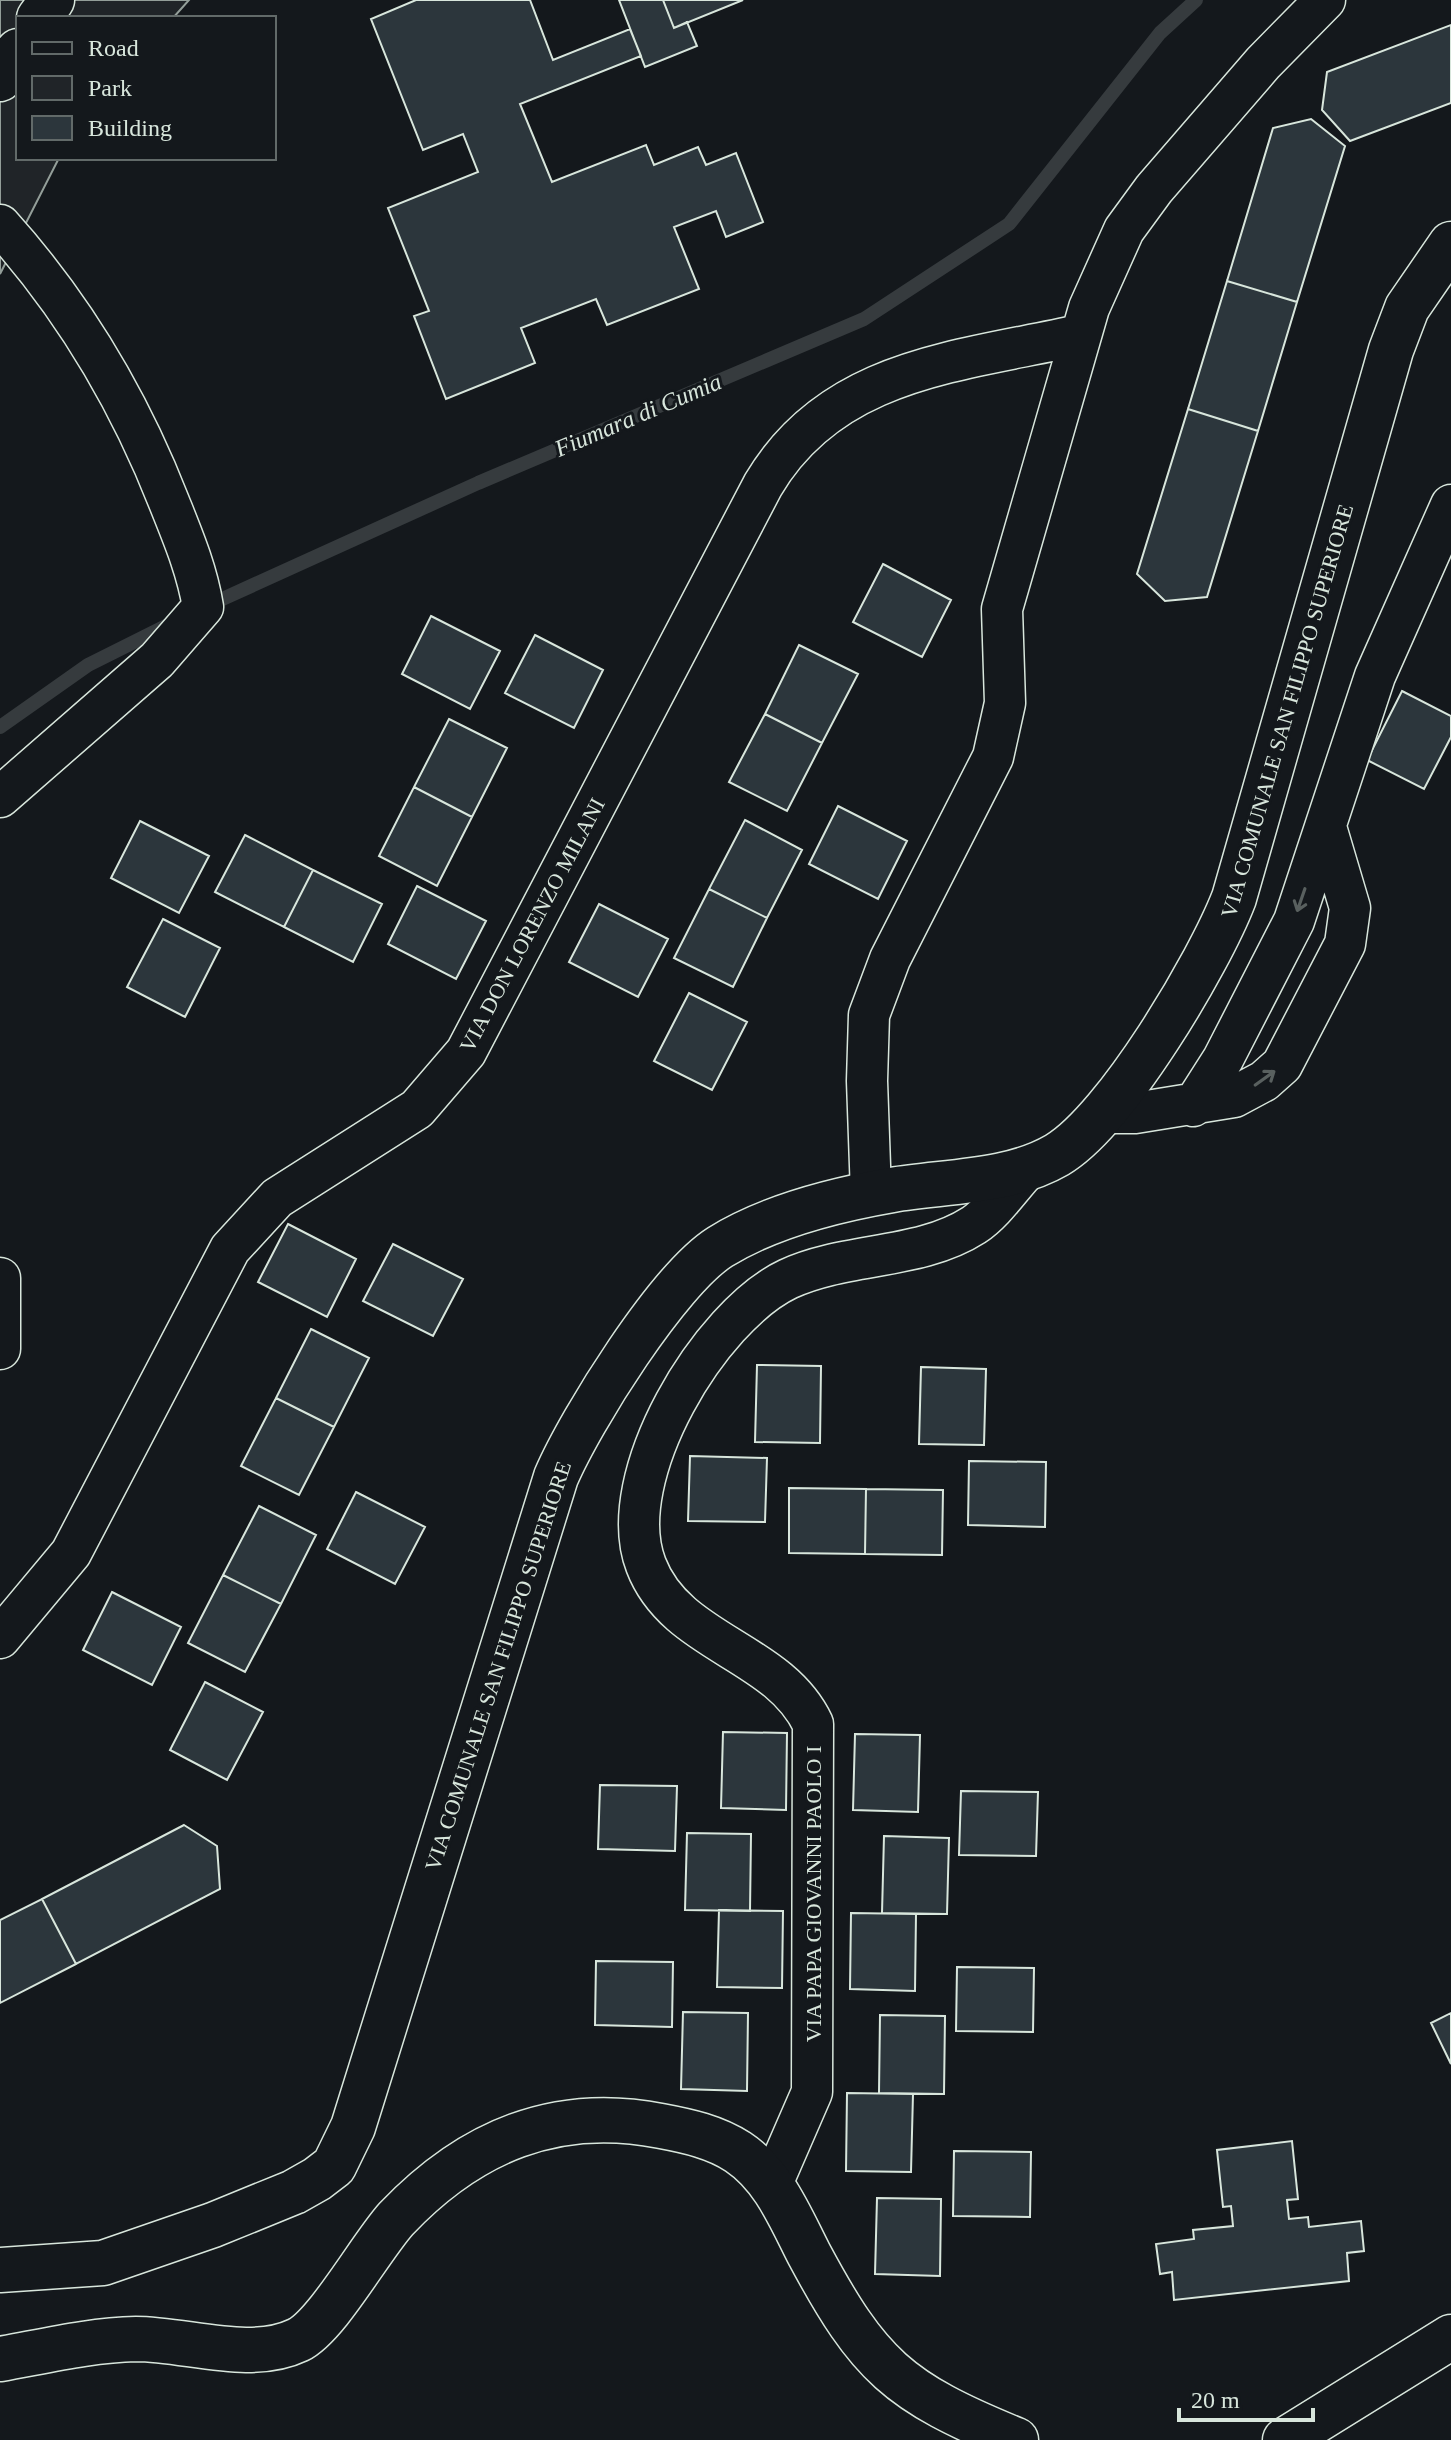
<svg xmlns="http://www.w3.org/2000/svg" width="1451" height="2440" viewBox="0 0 1451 2440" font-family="Georgia,serif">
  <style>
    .green { fill: #202428; stroke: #939e99; stroke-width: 2 }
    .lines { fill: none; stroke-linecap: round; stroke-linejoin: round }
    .stream { stroke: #363b3e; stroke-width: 14 }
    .building { fill: #2c363c; stroke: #d8e6dc; stroke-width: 2 }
    .minor-casing { stroke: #d8e6dc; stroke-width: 43 }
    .tertiary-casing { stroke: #d8e6dc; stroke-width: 47 }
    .motorway-casing { stroke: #d8e6dc; stroke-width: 47 }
    .minor { stroke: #14181c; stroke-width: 40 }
    .tertiary { stroke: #14181c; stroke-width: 44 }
    .motorway { stroke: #14181c; stroke-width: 44 }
    .oneway { stroke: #59605f }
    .labels { text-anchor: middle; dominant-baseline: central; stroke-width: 6; stroke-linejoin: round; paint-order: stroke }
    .street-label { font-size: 22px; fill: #d8e6dc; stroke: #14181c }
    .water-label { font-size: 24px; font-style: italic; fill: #d8e6dc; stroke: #14181c }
  </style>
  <rect width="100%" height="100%" fill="#14181c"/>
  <path class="green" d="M0,0h189l-16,18h-155v140h41l-59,116z"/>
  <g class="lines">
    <path class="stream" d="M207,606l271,-123 386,-164 145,-95 151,-191 36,-33
      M0,727l88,-62 82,-41"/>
  </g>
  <path class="building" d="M416,0h114l23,60 77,-31 11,27 -121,48 32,78 94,-37 8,20 44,-18 8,18 30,-12 27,69 -37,15 -10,-26 -42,16 25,62 -92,36 -11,-26 -75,29 14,35 -89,36 -32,-83 15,-5 -41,-103 90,-36 -15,-38 -40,16 -52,-131z
    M619,0h44l11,28 13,-6 10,24 -52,21z
    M663,0h80l-69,28z
    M1451,25v78l-101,38 -28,-31 5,-38z
    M1311,119l34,27 -48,156 -70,-21 46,-153z
    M1227,281l70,21 -39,129 -70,-22z
    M1188,409l70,22 -51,166 -42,4 -28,-27z
    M883,564l68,36 -29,57 -69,-35z
    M431,616l69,35 -30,58 -68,-35z
    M535,635l68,35 -29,58 -69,-35z
    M799,645l59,29 -36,69 -57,-29z
    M1402,691l49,25v21l-27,52 -57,-29z
    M765,714l57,29 -35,68 -58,-29z
    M449,719l58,29 -35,69 -58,-30z
    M414,787l58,30 -35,69 -58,-30z
    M838,806l69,35 -29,58 -69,-35z
    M745,820l57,30 -35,68 -58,-29z
    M140,821l69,35 -30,57 -68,-35z
    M245,835l68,35 -29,57 -69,-35z
    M313,870l69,34 -29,58 -69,-35z
    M417,886l69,35 -30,58 -68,-35z
    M709,889l58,29 -34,69 -59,-29z
    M599,904l69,35 -30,58 -69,-35z
    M163,919l57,29 -35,69 -58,-30z
    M689,993l58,29 -35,68 -58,-29z
    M288,1224l68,35 -29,58 -69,-35z
    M393,1244l70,35 -30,57 -70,-35z
    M311,1329l58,29 -35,69 -58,-29z
    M757,1365l64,1 -1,77 -65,-1z
    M921,1367l65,2 -2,76 -65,-1z
    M276,1398l58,29 -35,68 -58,-29z
    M690,1456l77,2 -2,64 -77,-1z
    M969,1461l77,1 -1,65 -77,-2z
    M789,1488l77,1 -1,65 -76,-1z
    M866,1489l77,1 -1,65 -77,-1z
    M356,1492l69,35 -30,57 -68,-35z
    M259,1506l57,29 -35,69 -58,-29z
    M223,1575l58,29 -36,68 -57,-29z
    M112,1592l69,35 -29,58 -69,-35z
    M205,1682l58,30 -36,68 -57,-30z
    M723,1732l64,1 -1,77 -65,-2z
    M855,1734l65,1 -2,77 -65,-2z
    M600,1785l77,1 -2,65 -77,-2z
    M961,1791l77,1 -2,64 -77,-1z
    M184,1825l33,21 3,43 -144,75 -34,-65z
    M687,1833l64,1 -1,77 -65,-1z
    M884,1836l65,2 -2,76 -65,-1z
    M42,1899l34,65 -76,39v-83z
    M719,1910l64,1 -1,77 -65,-1z
    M851,1913l65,1 -1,77 -65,-2z
    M596,1961l77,1 -1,65 -77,-2z
    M957,1967l77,1 -1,64 -77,-1z
    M683,2012l65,1 -1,78 -66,-2z
    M1451,2013v51l-20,-41z
    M880,2015l65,1 -1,78 -65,-1z
    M847,2093l66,1 -2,78 -65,-1z
    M1292,2141l6,58 -11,1 2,19 19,-2 1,10 52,-6 3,30 -17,2 2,28 -175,19 -2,-28 -12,2 -4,-30 38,-5 -1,-9 40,-4 -2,-20 -8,1 -6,-57z
    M954,2151l77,1 -1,65 -77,-1z
    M877,2198l64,1 -1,77 -65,-2z"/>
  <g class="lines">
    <defs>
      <path id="minor" d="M0,225c74,82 129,175 169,277 14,35 28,68 34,105l-46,53 -157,137
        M1193,1106l30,-47 71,-138 81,-245 76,-171
        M1105,1113h30l99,-16 30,-16 18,-16 63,-121 5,-36 -24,-81
        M871,1194l-4,-113 2,-66 21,-56 103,-202 12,-54 -3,-94 87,-301 35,-78 30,-41 109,-126 62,-63
        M0,1278v71
        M0,1638l71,-85 159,-304 47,-51 140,-89 49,-57 297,-567c69,-117 196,-123 316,-150
        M772,2184l40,-92 1,-368c-35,-74 -137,-80 -167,-159 -34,-88 64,-249 142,-286 58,-27 132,-19 186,-54 20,-13 37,-39 54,-57"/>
      <path id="tertiary" d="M0,2270l103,-7 110,-38 81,-33 23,-13 17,-13 19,-39 203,-650c25,-58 112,-197 164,-230 50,-31 114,-47 172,-57 54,-9 117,-7 165,-35 59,-35 152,-192 177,-257l157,-548 16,-42 44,-64
        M0,2359c45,-8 91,-19 136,-20 51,0 114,24 162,1 29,-14 72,-92 98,-121 74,-78 160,-114 265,-93 27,5 54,11 77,26 36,24 52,65 71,102 60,112 89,138 207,186
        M1285,2440l166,-103"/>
      <path id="motorway" d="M39,18l13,-18
        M0,79l18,-28"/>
    </defs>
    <use href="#minor" class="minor-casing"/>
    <use href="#tertiary" class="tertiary-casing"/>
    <use href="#motorway" class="motorway-casing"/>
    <use href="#minor" class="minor"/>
    <use href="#tertiary" class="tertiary"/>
    <use href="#motorway" class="motorway"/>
  </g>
  <defs><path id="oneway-shaft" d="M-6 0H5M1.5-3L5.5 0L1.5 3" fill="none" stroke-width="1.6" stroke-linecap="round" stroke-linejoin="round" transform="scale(2)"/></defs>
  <g class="oneway">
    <use href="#oneway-shaft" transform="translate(1301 900) rotate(109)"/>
    <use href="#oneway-shaft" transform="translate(1265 1078) rotate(-36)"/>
  </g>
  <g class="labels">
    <g class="street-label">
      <text transform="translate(1287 711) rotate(-74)">VIA COMUNALE SAN FILIPPO SUPERIORE</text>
      <text transform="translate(532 925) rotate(-62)">VIA DON LORENZO MILANI</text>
      <text transform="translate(498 1666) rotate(-72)">VIA COMUNALE SAN FILIPPO SUPERIORE</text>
      <text transform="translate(813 1894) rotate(-90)">VIA PAPA GIOVANNI PAOLO I</text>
    </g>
    <g class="water-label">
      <text transform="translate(638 415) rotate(-23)">Fiumara di Cumia</text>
    </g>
  </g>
  <rect x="16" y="16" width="260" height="144" fill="#14181c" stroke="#626a69" stroke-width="2"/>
  <rect x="32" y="42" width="40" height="12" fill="#14181c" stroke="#626a69" stroke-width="2"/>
  <text x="88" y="56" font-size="24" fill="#d8e6dc">Road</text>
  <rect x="32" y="76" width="40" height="24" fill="#202428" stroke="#626a69" stroke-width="2"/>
  <text x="88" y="96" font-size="24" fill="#d8e6dc">Park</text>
  <rect x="32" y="116" width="40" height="24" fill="#2c363c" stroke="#626a69" stroke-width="2"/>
  <text x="88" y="136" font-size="24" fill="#d8e6dc">Building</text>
  <path d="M1179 2408v12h134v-12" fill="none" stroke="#d8e6dc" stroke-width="4"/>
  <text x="1191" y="2408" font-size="24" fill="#d8e6dc" stroke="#14181c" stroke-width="6" paint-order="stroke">20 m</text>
</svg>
